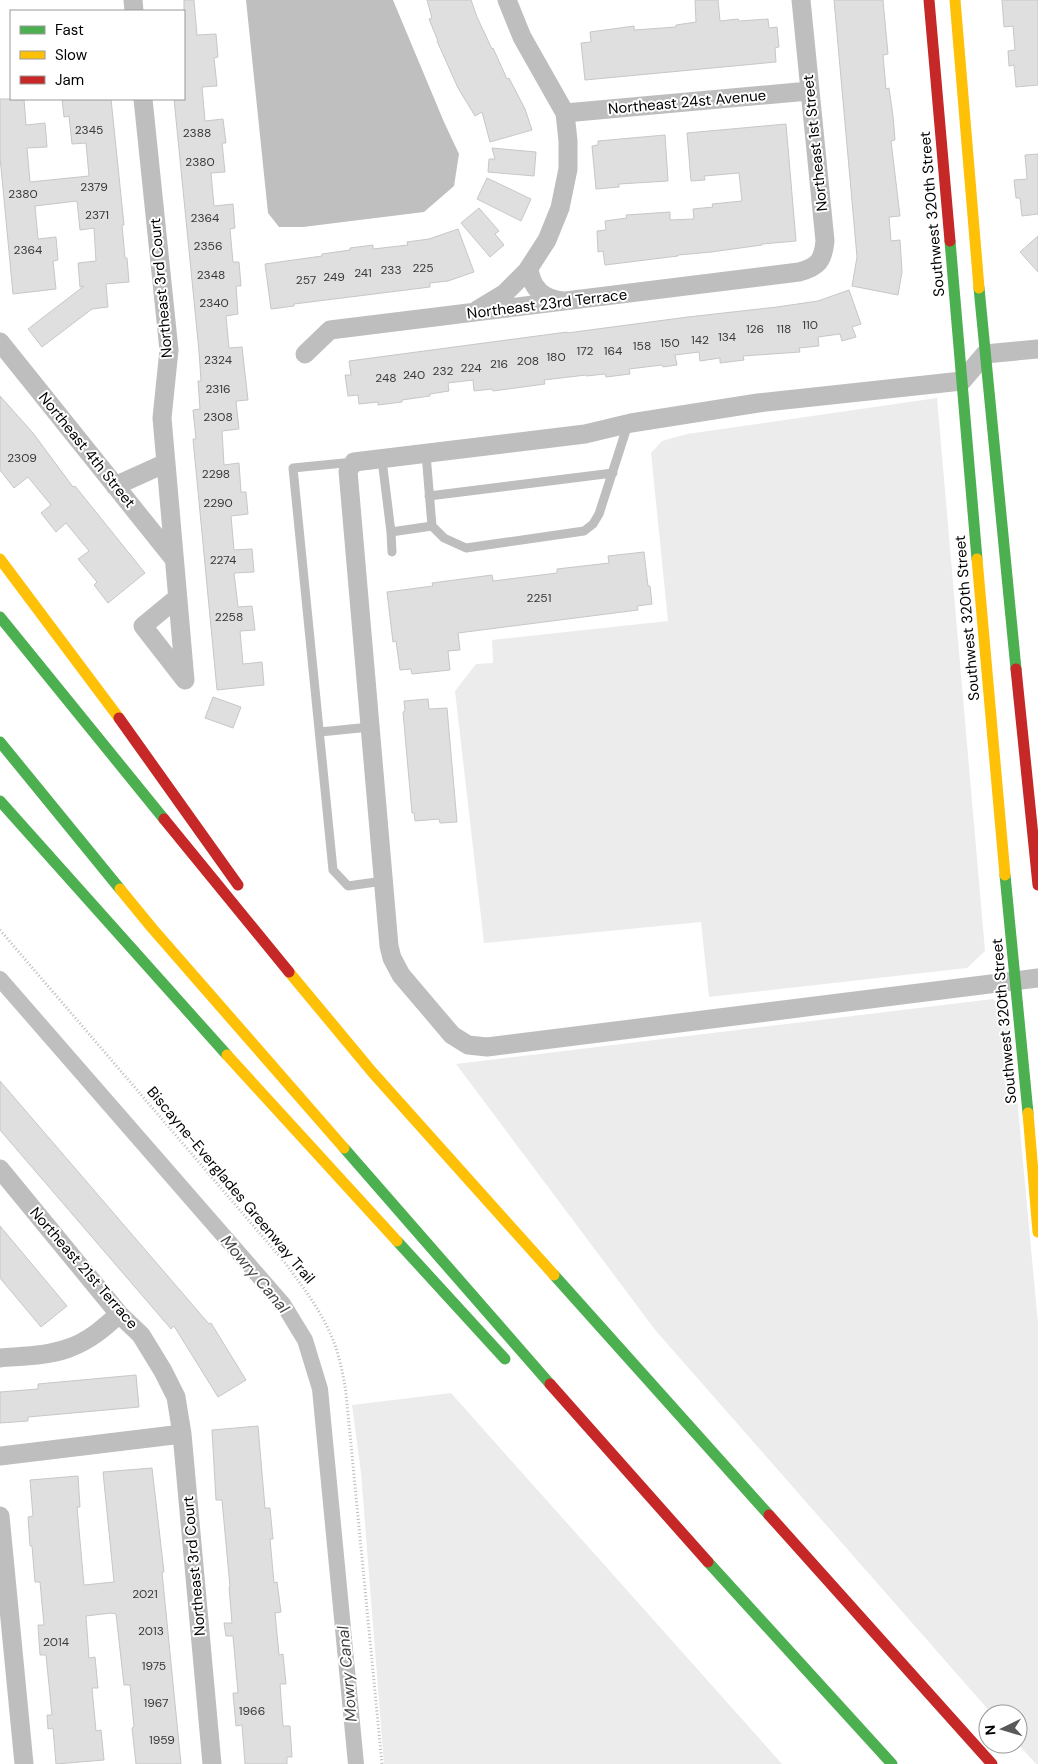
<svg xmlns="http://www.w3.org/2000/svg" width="1038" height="1764" viewBox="0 0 1038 1764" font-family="'DM Sans',sans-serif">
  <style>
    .green { fill: #ececec }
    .water { fill: #bfbfbf }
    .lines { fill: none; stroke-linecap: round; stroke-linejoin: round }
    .canal { stroke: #bfbfbf; stroke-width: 16 }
    .building { fill: #dfdfdf; stroke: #c7c7c7 }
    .path { stroke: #b9b9b9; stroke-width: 3; stroke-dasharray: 1 2.5; stroke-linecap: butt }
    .lane { stroke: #bebebe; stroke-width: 9 }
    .street { stroke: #bebebe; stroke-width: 19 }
    .fast { stroke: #4caf50; stroke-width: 11 }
    .slow { stroke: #ffc107; stroke-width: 11 }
    .jam { stroke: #c62828; stroke-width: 11 }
    .labels { text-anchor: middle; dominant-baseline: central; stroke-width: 4; stroke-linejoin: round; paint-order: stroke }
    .number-label { font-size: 12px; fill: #383838 }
    .street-label { font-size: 15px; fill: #000; stroke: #fff }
    .water-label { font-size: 16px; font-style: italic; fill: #444; stroke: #fff }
  </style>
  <rect width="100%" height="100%" fill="#fff"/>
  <path class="green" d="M937,398l48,553 -18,17 -258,29 -8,-75 -217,21 -29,-252 21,-27 17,-1 -1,-23 176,-19 -17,-168 11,-12 25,-7z
    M993,999l16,12 29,313v440h-2l-18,-20v-30h-26l-336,-383 -200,-267z
    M451,1393l331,371h-398l-23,-291 -9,-68z"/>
  <path class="water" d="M246,0h147l51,122 15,32 -5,32 -30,26 -121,15h-24l-11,-14z"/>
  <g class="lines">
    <path class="canal" d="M0,979l283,325 22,36 15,49 36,375"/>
  </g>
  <path class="building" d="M184,0h10l3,35 19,-1 2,23 -4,1 3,28 -15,1 3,34 18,-2 3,24h-4l3,29 -14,1 3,33 19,-2 2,24 -5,1 3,33h6l2,24h-5l2,28 -12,2 3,32 13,-1 6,53 -12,1 3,28 -17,2 2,34 15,-2 2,29h5l2,22 -17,2 3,34 18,-1 2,23 -20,1 4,34 14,-1 3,24 -15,1 3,33 19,-2 2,23 -47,5 -24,-251h3l-3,-29 7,-1 -2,-28h3l-2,-30 -25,-252h10z
    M427,0h44l6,17 15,32 1,-1 14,31 2,-1 16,31 7,21 -42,12 -8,-30 -7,4 -17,-28 -21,-47h1l-9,-22 3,-1z
    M695,0h23l2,21 18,-2 1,2 29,-2 1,9 8,-1 2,20 -4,1 1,14 -191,18 -4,-37 10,-1 -1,-10 44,-6v4l42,-3v-2l20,-3z
    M834,0h49l5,54 -5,1 3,34 3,-1 4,28 2,24 -4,1 9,75 -11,1 2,24 9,-1 2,32 -4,23 -46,-9 5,-29z
    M1002,0h36v85l-22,2 -2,-22 -5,1 -1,-15 7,-1 -2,-24 -9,1z
    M0,99h24l2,26 19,-2 2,24 -20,1 3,34 59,-6 -3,-33 -14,1 -3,-28 -5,1 -2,-18h49l13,126h-2l3,33h2l2,24 -23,2 2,23 -16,2 -50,38 -14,-18 56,-43 -4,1 -2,-24 18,-2 -2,-33 -14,2 -3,-29 -42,5 3,33 18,-2 2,23 -5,1 3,28 -43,5 -13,-137z
    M786,124l10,117 -34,3v1l-51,7 -33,3v1l-73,9 -2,-14 -5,1 -1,-21 9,-1 -1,-9 22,-3 -1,-3 44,-3v8l24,-1 -1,-10 20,-2 -1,-3 30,-3 -3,-28 -35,3 1,4 -14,1 -4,-48z
    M665,135l3,46 -49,3v3l-23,2 -4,-43 6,-1v-4z
    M492,148l44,4 -2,24 -46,-4 1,-13h6z
    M1038,154v60l-16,2 -2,-18h-4l-2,-18 13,-1 -2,-24z
    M487,178l44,21 -10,22 -44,-22z
    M479,208l20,23 -4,3 9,11 -14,12 -29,-34z
    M458,229l16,43 -26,9 -18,2v4l-136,17v2l-23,3 -6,-45 57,-8v-2l28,-4v-2l23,-3v4l35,-4 -1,-3 22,-3z
    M1038,236v36l-18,-20z
    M849,290l12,34 -9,3 4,10 -14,4 -2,-7 -22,3 1,9 -20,2 1,4 -57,4 1,4 -24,3v-5l-20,3 -1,-9 -24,3 2,10 -14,2 -1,-2 -33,4 1,5 -24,3 -1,-3 -19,2v-1l-42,5 1,4 -52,7 -1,-2 -18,2 -1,-11 -25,3 1,8 -19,3v2l-28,4v2l-24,3v-3l-19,2 -1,-9 -10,1 -3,-21h6l-2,-14 218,-29v1l121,-16 89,-10 41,-6z
    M0,396l33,37 40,54 2,-1 70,87 -37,30 -14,-18 3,-3 -19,-23 11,-8 -23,-28 -10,9 -15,-19 10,-8 -23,-28 -14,11 -14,-18z
    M644,552l4,34h2l2,18 -15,2 1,4 -180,23 2,17 -12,1 2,19 -38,4 -1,-5 -11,1 -4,-29 -3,1 -6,-50 46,-6 -1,-3 60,-8 1,6 64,-8v-4l52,-6 -1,-7z
    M213,697l28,10 -8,21 -28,-10z
    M428,699l1,10 18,-1 10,114 -17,1 -1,-4 -24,2 -1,-8h-2l-9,-101 2,-1 -1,-10z
    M0,1081l209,243 2,-1 35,57 -28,17 -44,-71 -3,3 -171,-199z
    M0,1226l67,80 -26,21 -41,-49z
    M136,1375l3,32 -111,10v4l-28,2v-31l38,-3v-5z
    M258,1426l7,82h5l3,31h-3l4,44 3,-1 4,30 -6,1 4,42 4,-1 3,30h-6l3,42h7l2,31h-5v7h-42l-3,-39 -6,1 -3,-33h5l-5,-57h-7l-2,-13h8l-3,-36h1l-8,-87h-6l-4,-70z
    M152,1468l12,104h-2l19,192h-45l-4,-36 2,-1 -4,-42h-6l-8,-71 -5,-1 -25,3 3,42 6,-1 3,31h-6l4,43 5,-1 3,30 -48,4 -3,-36 -5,1 -1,-14h5l-6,-60h-6l-2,-30h6l-4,-43h-5l-3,-36h-2l-2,-29 5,-1 -3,-36 48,-4 2,31h-3l7,78 30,-3 -11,-110z"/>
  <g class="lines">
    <path class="path" d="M0,930l286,334c20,27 41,55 51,87 4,14 7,28 9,42l36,371"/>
    <path class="lane" d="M426,454l6,72
      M382,460l9,72 41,-6 12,12 22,10 118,-17 9,-7 6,-10 29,-90
      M354,462l-61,6 40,402 15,16 35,-5
      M429,496l184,-23
      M391,532l1,20
      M320,732l50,-5"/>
    <path class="street" d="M133,0l1,11
      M143,99l26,251 -7,68 23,262
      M565,113l244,-22
      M529,268c2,20 15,32 35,33
      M477,310l28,-17 22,-22 20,-31 13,-32 8,-39v-28l-3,-28 -43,-76 -15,-37
      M0,342l174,217
      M1038,349l-53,5 -23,27 -204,22 -127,20 -46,11 -231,28 -6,9 41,475 3,12 9,17 51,60 16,10 19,2 551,-69
      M305,354l25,-24 469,-58c19,-5 24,-11 26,-31l-24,-241
      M115,486l51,-23
      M177,598l-34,28 42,54
      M0,1169l119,145 22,21 22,36 13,26 6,37 30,330
      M0,1358c22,-2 48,-2 69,-10 20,-7 35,-20 50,-34
      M0,1456l182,-22
      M0,1516l24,248"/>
    <path class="fast" d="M950,241l27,318
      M979,288l37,381
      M0,617l164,202
      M0,742l120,147
      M0,801l227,254
      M1005,875l23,238
      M344,1148l206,236
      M397,1241l108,118
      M554,1275l215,240
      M708,1562l184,202"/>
    <path class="slow" d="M955,0l24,288
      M0,559l119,159
      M977,559l28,316
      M120,889l32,39 192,220
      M289,972l84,101 181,202
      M227,1055l170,186
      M1028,1113l10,119"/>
    <path class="jam" d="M929,0l21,241
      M1016,669l22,216
      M119,718l119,167
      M164,819l125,153
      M550,1384l158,178
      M769,1515l223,249"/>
  </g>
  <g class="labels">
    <g class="number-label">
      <text x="89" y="130">2345</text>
      <text x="197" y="133">2388</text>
      <text x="200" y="162">2380</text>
      <text x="94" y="187">2379</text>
      <text x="23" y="194">2380</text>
      <text x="97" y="215">2371</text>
      <text x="205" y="218">2364</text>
      <text x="208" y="246">2356</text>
      <text x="28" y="250">2364</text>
      <text x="423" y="268">225</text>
      <text x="391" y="270">233</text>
      <text x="363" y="273">241</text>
      <text x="211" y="275">2348</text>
      <text x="334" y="277">249</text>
      <text x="306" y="280">257</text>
      <text x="214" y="303">2340</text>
      <text x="810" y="325">110</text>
      <text x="755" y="329">126</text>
      <text x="784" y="329">118</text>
      <text x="727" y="337">134</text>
      <text x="700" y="340">142</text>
      <text x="670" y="343">150</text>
      <text x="642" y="346">158</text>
      <text x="585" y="351">172</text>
      <text x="613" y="351">164</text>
      <text x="556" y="357">180</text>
      <text x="218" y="360">2324</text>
      <text x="528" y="361">208</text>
      <text x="499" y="364">216</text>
      <text x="471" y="368">224</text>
      <text x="443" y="371">232</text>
      <text x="414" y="375">240</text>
      <text x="386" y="378">248</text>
      <text x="218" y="389">2316</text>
      <text x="218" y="417">2308</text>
      <text x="22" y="458">2309</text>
      <text x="216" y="474">2298</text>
      <text x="218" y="503">2290</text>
      <text x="223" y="560">2274</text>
      <text x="539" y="598">2251</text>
      <text x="229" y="617">2258</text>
      <text x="145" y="1594">2021</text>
      <text x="151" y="1631">2013</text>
      <text x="56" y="1642">2014</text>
      <text x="154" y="1666">1975</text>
      <text x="156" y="1703">1967</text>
      <text x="252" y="1711">1966</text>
      <text x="162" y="1740">1959</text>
    </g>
    <g class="street-label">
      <text transform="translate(687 102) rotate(-5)">Northeast 24st Avenue</text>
      <text transform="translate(815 143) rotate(-96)">Northeast 1st Street</text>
      <text transform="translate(932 214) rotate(-95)">Southwest 320th Street</text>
      <text transform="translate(161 288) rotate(-95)">Northeast 3rd Court</text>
      <text transform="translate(547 304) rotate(-7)">Northeast 23rd Terrace</text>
      <text transform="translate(87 450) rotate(51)">Northeast 4th Street</text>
      <text transform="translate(967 618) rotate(-95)">Southwest 320th Street</text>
      <text transform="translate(1004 1021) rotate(-95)">Southwest 320th Street</text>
      <text transform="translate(231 1185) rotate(50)">Biscayne-Everglades Greenway Trail</text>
      <text transform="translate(84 1268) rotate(49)">Northeast 21st Terrace</text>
      <text transform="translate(194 1566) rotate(-95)">Northeast 3rd Court</text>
    </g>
    <g class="water-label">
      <text transform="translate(255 1274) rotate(50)">Mowry Canal</text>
      <text transform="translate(347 1674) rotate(-95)">Mowry Canal</text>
    </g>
  </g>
  <rect x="10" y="10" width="175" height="90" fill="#ffffff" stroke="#999999"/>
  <rect x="20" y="26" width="25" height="8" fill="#4caf50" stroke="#999999"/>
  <text x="55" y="35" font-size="15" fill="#000000">Fast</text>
  <rect x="20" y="51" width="25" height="8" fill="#ffc107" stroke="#999999"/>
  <text x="55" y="60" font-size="15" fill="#000000">Slow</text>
  <rect x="20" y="76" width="25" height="8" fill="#c62828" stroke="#999999"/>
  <text x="55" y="85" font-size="15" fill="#000000">Jam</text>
  <g transform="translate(1003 1729) rotate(265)"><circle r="24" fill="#ffffff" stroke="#999999"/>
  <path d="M0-4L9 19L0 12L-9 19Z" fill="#595959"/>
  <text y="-8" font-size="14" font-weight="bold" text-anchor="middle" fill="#000000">N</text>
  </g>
</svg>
